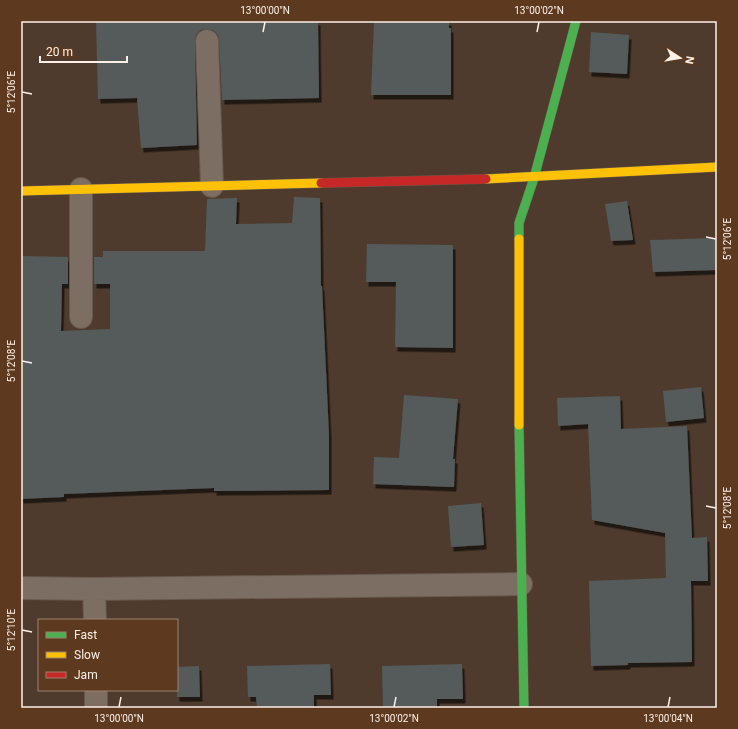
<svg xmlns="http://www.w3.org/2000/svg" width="738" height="729" viewBox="0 0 738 729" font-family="Roboto,sans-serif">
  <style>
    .building { fill: #545a5a; filter: url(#shadow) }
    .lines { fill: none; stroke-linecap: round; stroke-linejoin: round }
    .street-casing { stroke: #67584d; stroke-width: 24 }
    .fast-casing { stroke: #67584d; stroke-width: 10 }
    .slow-casing { stroke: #67584d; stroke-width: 10 }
    .jam-casing { stroke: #67584d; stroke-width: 10 }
    .street { stroke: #7d6e64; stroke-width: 22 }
    .fast { stroke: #4caf50; stroke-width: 9 }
    .slow { stroke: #ffc107; stroke-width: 9 }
    .jam { stroke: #c62828; stroke-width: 9 }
    .ticks { fill: none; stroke: #fef0e7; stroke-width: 1.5 }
    .neatline { fill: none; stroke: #fef0e7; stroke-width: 1.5 }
    .ticks-label { font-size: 10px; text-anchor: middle; fill: #fef0e7 }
  </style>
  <defs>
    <filter id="shadow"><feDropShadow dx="2.5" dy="4.5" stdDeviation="0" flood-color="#0009"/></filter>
  </defs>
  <rect width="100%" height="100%" fill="#4f3b2d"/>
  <path class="building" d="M96,21h222l1,77 -97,2 -3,-60 -1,-5 -5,-5 -7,-1 -5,1 -5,5 -1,6 2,104 -56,3 -4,-50 -39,1z
    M374,21h75v7h2v67h-80z
    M591,32l38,3 -2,39 -38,-2z
    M294,197l26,1 1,88h1l7,149v55l-115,1v-3l-150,6v3l-43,2v-243l47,1v27h-6l-1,47 49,-2v-45h-16v-27h9v-6h102l2,-52 30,-1 -1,26 56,-1z
    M627,201l6,39 -22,1 -6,-37z
    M717,238v32l-64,2 -3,-32z
    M367,244l86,1v103l-58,-1 1,-65h-30z
    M701,387l3,31 -38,4 -3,-31z
    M404,395l54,4 -5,60h2l-1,28 -81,-3 1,-27 25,1z
    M620,396l1,33 66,-3 5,112 15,-1 1,44h-17l1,81 -64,1v2l-37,1 -2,-85 77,-3 -1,-45 -73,-13 -4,-96 -30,2 -1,-28z
    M481,503l3,42 -33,2 -3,-41z
    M330,664l1,31h-17v13h-57l-1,-11h-8l-1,-31z
    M462,664l1,35h-26v9h-54l-1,-42z
    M199,666l1,31h-23v-30z"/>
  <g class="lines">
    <defs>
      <path id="street" d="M207,41l5,145
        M81,189v128
        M21,588l73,1 427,-5
        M94,589l1,31
        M96,708v-18"/>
      <path id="fast" d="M519,239v-16l15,-45 42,-157
        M519,425l5,283"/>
      <path id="slow" d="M486,179l231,-12
        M21,191l300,-8
        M519,239v186"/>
      <path id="jam" d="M321,183l165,-4"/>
    </defs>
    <use href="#street" class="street-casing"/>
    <use href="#fast" class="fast-casing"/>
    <use href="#slow" class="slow-casing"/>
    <use href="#jam" class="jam-casing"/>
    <use href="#street" class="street"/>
    <use href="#fast" class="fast"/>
    <use href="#slow" class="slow"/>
    <use href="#jam" class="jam"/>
  </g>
  <path class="ticks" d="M263,32l2,-10M537,32l2,-10M22,92l10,2M706,237l10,2M22,361l10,2M706,506l10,2M22,630l10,2M119,707l2,-10M394,707l2,-10M668,707l2,-10"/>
  <rect width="738" height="729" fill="none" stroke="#5d391f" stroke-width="44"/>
  <rect x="38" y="619" width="140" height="72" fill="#5d391f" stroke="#9d826f"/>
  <rect x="46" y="632" width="20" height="6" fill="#4caf50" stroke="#9d826f"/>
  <text x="74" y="639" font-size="12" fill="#fef0e7">Fast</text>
  <rect x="46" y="652" width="20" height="6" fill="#ffc107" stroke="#9d826f"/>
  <text x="74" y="659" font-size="12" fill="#fef0e7">Slow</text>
  <rect x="46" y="672" width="20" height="6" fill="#c62828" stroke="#9d826f"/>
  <text x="74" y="679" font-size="12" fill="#fef0e7">Jam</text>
  <g transform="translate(680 58) rotate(102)" stroke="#5d391f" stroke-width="3" paint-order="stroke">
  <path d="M0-3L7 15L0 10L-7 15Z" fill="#fef0e7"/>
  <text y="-6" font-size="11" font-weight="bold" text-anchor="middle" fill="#fef0e7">N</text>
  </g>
  <path d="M40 56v6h87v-6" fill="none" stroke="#fef0e7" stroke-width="2"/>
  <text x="46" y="56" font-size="12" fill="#fef0e7" stroke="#5d391f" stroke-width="3" paint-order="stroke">20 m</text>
  <rect x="22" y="22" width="694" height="685" class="neatline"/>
  <g class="ticks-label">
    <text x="265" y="14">13°00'00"N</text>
    <text x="539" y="14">13°00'02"N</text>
    <text transform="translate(11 92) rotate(-90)" y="4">5°12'06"E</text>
    <text transform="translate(727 239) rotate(-90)" y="4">5°12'06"E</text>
    <text transform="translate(11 361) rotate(-90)" y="4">5°12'08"E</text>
    <text transform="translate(727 508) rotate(-90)" y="4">5°12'08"E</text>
    <text transform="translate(11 630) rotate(-90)" y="4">5°12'10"E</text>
    <text x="119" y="722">13°00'00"N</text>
    <text x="394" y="722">13°00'02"N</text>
    <text x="668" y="722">13°00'04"N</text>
  </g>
</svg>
